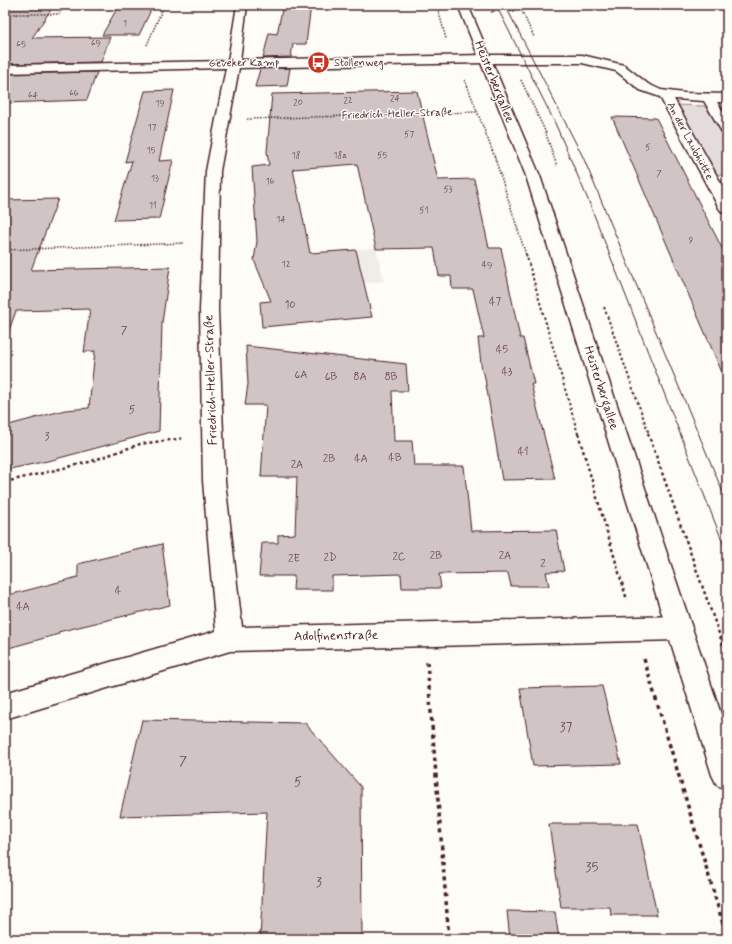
<svg xmlns="http://www.w3.org/2000/svg" width="732" height="944" viewBox="0 0 732 944" font-family="Mynerve,sans-serif">
  <style>
    .built { fill: #f0ece8 }
    .green { fill: #e3dcda; stroke: #967e82 }
    .building { fill: #d0c5c4; stroke: #4a1f2b }
    .lines { fill: none; stroke-linecap: round; stroke-linejoin: round }
    .minor-casing { stroke: #4a1f2b; stroke-width: 3 }
    .major-casing { stroke: #4a1f2b; stroke-width: 3 }
    .path-far3 { stroke: #4a1f2b; stroke-width: 1.5; stroke-dasharray: 1.5 1.5; stroke-linecap: butt }
    .path-far2 { stroke: #4a1f2b; stroke-width: 2; stroke-dasharray: 2.5 2.5; stroke-linecap: butt }
    .path-far1 { stroke: #4a1f2b; stroke-width: 2.5; stroke-dasharray: 3 3; stroke-linecap: butt }
    .path { stroke: #4a1f2b; stroke-width: 3.5; stroke-dasharray: 4 4; stroke-linecap: butt }
    .minor { fill: #fdfcf7; fill-rule: evenodd }
    .major { fill: #fdfcf7; fill-rule: evenodd }
    .tram { stroke: #4a1f2b; stroke-width: 1 }
    .labels { text-anchor: middle; dominant-baseline: central; stroke-width: 3; stroke-linejoin: round; paint-order: stroke }
    .far-number-label { font-size: 9px; fill: #6c4851 }
    .far-street-label { font-size: 11px; fill: #4a1f2b; stroke: #fdfcf7 }
    .far-poi-label { font-size: 11px; fill: #4a1f2b; stroke: #fdfcf7; text-anchor: start }
    .number-label { font-size: 11px; fill: #6c4851 }
    .street-label { font-size: 13px; fill: #4a1f2b; stroke: #fdfcf7 }
    .near-number-label { font-size: 13px; fill: #6c4851 }
  </style>
  <rect width="100%" height="100%" fill="#fdfcf7"/>
  <filter id="ink" filterUnits="userSpaceOnUse"><feTurbulence type="fractalNoise" baseFrequency=".025" numOctaves="2"/><feDisplacementMap in="SourceGraphic" scale="8" xChannelSelector="R" yChannelSelector="G"/><feConvolveMatrix kernelMatrix="1 2 1 2 8 2 1 2 1" color-interpolation-filters="sRGB"/></filter>
  <g filter="url(#ink)">
    <path class="built" d="M376,248l8,33 -20,2 8,34 -39,4 -13,-69z"/>
    <path class="green" d="M677,105l27,1 3,3 20,31v36l-13,-2z"/>
    <path class="building" d="M5,5h49l-22,33 78,-1 -9,25 -96,2z
      M119,5h31l-2,5h3l-12,25h-37z
      M283,5h28l-5,39h-13l-2,13 -28,1 6,-25 8,1z
      M290,68l-3,18 -32,1 5,-18z
      M97,72l-10,28 -82,3v-29z
      M174,90l-15,71 14,-1 -14,59 -45,1 18,-59 -7,1 20,-71z
      M417,91l21,89 36,-1 15,69h12l19,90h3l11,46h-3l24,95 -53,1 -14,-84 -4,-23 -2,-1 -4,-34h6l-11,-49h-21l-1,-13h-12l-5,-28 -58,1 -19,-85 -64,5 17,84 46,-3 16,67 -110,10 -2,-25 11,-1 -17,-41 3,-19 -5,-74 17,-2 -2,-13 5,-58z
      M612,117l44,1 71,140v126z
      M58,199l-27,71 139,-3 -8,56 -3,108 -107,29 -47,10v-44l60,-16 24,-2 6,-57 -11,1 6,-43 -74,2 -8,22 -3,-1v-132z
      M246,346l160,18 2,27h-16l2,50h18l2,25h50l7,65 85,-1 8,41 -18,1 3,14h-38l-3,-13 -69,1 2,14h-39l-1,-14 -69,2v14h-39l1,-14h-35l3,-33h16v-8l17,-1 2,-57h-36l5,-72h-21l3,-21z
      M162,544l8,61 -112,27 1,2 -54,15v-53l73,-19v-13z
      M602,686l19,78 -88,2 -13,-78z
      M142,720l163,3 56,64 1,152h-102l7,-127 -147,4z
      M549,824h89l19,91h-46l-1,-8h-49z
      M507,911l48,1 4,27h-49z"/>
    <g class="lines">
      <defs>
        <path id="minor" d="M237,5h10l-7,55 244,-5h98l42,10 24,19 13,6 23,3 43,1v8h-10l10,16v15l-5,-1 -18,-31 -30,-2 53,95v19l-6,-2 -2,-3 -59,-111 -20,-7 -24,-19 -34,-8h-98l-245,5 -19,103 -2,139 7,171 17,146 436,-11 9,4 4,8 -4,8 -9,4 -448,11 -225,68v-26l211,-62 -13,-150 -3,-171 6,-139 20,-103 -221,5v-8l223,-4z"/>
        <path id="major" d="M458,5h10l72,171 187,556v58l-10,-5 -5,-10 -186,-599z"/>
      </defs>
      <use href="#minor" class="minor-casing"/>
      <use href="#major" class="major-casing"/>
      <path class="path-far3" d="M437,5l9,34
        M519,5l15,32
        M491,12h3l-2,-5 22,4 -2,-6h21
        M5,14h54l6,-9
        M147,45l17,-40
        M465,80l29,75 32,100
        M521,80l24,51 12,35
        M247,119l229,-7
        M5,250l180,-7"/>
      <path class="path-far2" d="M526,254l52,180
        M604,307l45,127"/>
      <path class="path-far1" d="M578,433l49,167
        M648,433l79,223
        M5,482l84,-20 51,-18 45,-6"/>
      <path class="path" d="M644,659l83,278
        M427,662l22,277"/>
      <use href="#minor" class="minor"/>
      <use href="#major" class="major"/>
      <path class="tram" d="M496,5l59,118 34,79 138,351
        M505,5l78,152 144,345"/>
    </g>
  </g>
  <defs>
    <symbol id="bus-disc" viewBox="-11 -11 22 22"><circle r="9.5" fill="#c8321e" stroke="#fdfcf7"/><path d="M-5-6H5V4H4V6H2V4H-2V6H-4V4H-5ZM-3.5-4V0h7V-4ZM-3.5 1.2v1.5H-2V1.2ZM2 1.2v1.5H3.5V1.2Z" fill="#fff"/></symbol>
  </defs>
  <g fill-rule="evenodd">
    <use href="#bus-disc" x="306" y="50" width="25" height="25"/>
  </g>
  <g class="labels">
    <g class="far-number-label">
      <text x="125" y="23">1</text>
      <text x="96" y="43">69</text>
      <text x="21" y="44">65</text>
      <text x="74" y="93">66</text>
      <text x="33" y="95">64</text>
      <text x="395" y="98">24</text>
      <text x="348" y="100">22</text>
      <text x="298" y="102">20</text>
      <text x="160" y="103">19</text>
      <text x="152" y="127">17</text>
      <text x="409" y="134">57</text>
      <text x="648" y="147">5</text>
      <text x="151" y="150">15</text>
      <text x="296" y="155">18</text>
      <text x="340" y="155">18a</text>
      <text x="382" y="155">55</text>
      <text x="659" y="173">7</text>
      <text x="155" y="178">13</text>
      <text x="270" y="181">16</text>
      <text x="448" y="189">53</text>
      <text x="153" y="205">11</text>
      <text x="424" y="210">51</text>
      <text x="281" y="219">14</text>
      <text x="691" y="240">9</text>
      <text x="286" y="264">12</text>
      <text x="487" y="265">49</text>
    </g>
    <g class="far-street-label">
      <text transform="translate(244 63) rotate(-1)">Geveker Kamp</text>
      <text transform="translate(397 114) rotate(-2)">Friedrich-Heller-Straße</text>
      <text transform="translate(690 141) rotate(62)">An der Laubhütte</text>
    </g>
    <g class="far-poi-label">
      <text x="334" y="63">Stollenweg</text>
    </g>
    <g class="number-label">
      <text x="495" y="302">47</text>
      <text x="290" y="305">10</text>
      <text x="124" y="331">7</text>
      <text x="502" y="350">45</text>
      <text x="507" y="372">43</text>
      <text x="301" y="375">6A</text>
      <text x="331" y="377">6B</text>
      <text x="360" y="377">8A</text>
      <text x="391" y="377">8B</text>
      <text x="132" y="410">5</text>
      <text x="47" y="437">3</text>
      <text x="523" y="452">41</text>
      <text x="395" y="458">4B</text>
      <text x="329" y="459">2B</text>
      <text x="361" y="459">4A</text>
      <text x="297" y="465">2A</text>
      <text x="436" y="556">2B</text>
      <text x="505" y="556">2A</text>
      <text x="399" y="557">2C</text>
      <text x="330" y="558">2D</text>
      <text x="294" y="559">2E</text>
      <text x="543" y="564">2</text>
      <text x="118" y="591">4</text>
      <text x="23" y="607">4A</text>
    </g>
    <g class="street-label">
      <text transform="translate(494 82) rotate(68)">Heisterbergallee</text>
      <text transform="translate(211 380) rotate(-92)">Friedrich-Heller-Straße</text>
      <text transform="translate(601 388) rotate(72)">Heisterbergallee</text>
      <text transform="translate(336 636) rotate(-1)">Adolfinenstraße</text>
    </g>
    <g class="near-number-label">
      <text x="566" y="727">37</text>
      <text x="183" y="761">7</text>
      <text x="298" y="782">5</text>
      <text x="592" y="867">35</text>
      <text x="319" y="882">3</text>
    </g>
  </g>
  <rect width="732" height="944" fill="none" stroke="#fdfcf7" stroke-width="20"/>
  <rect x="10" y="10" width="712" height="924" fill="none" stroke="#4a1f2b" stroke-width="1.5" filter="url(#ink)"/>
</svg>
